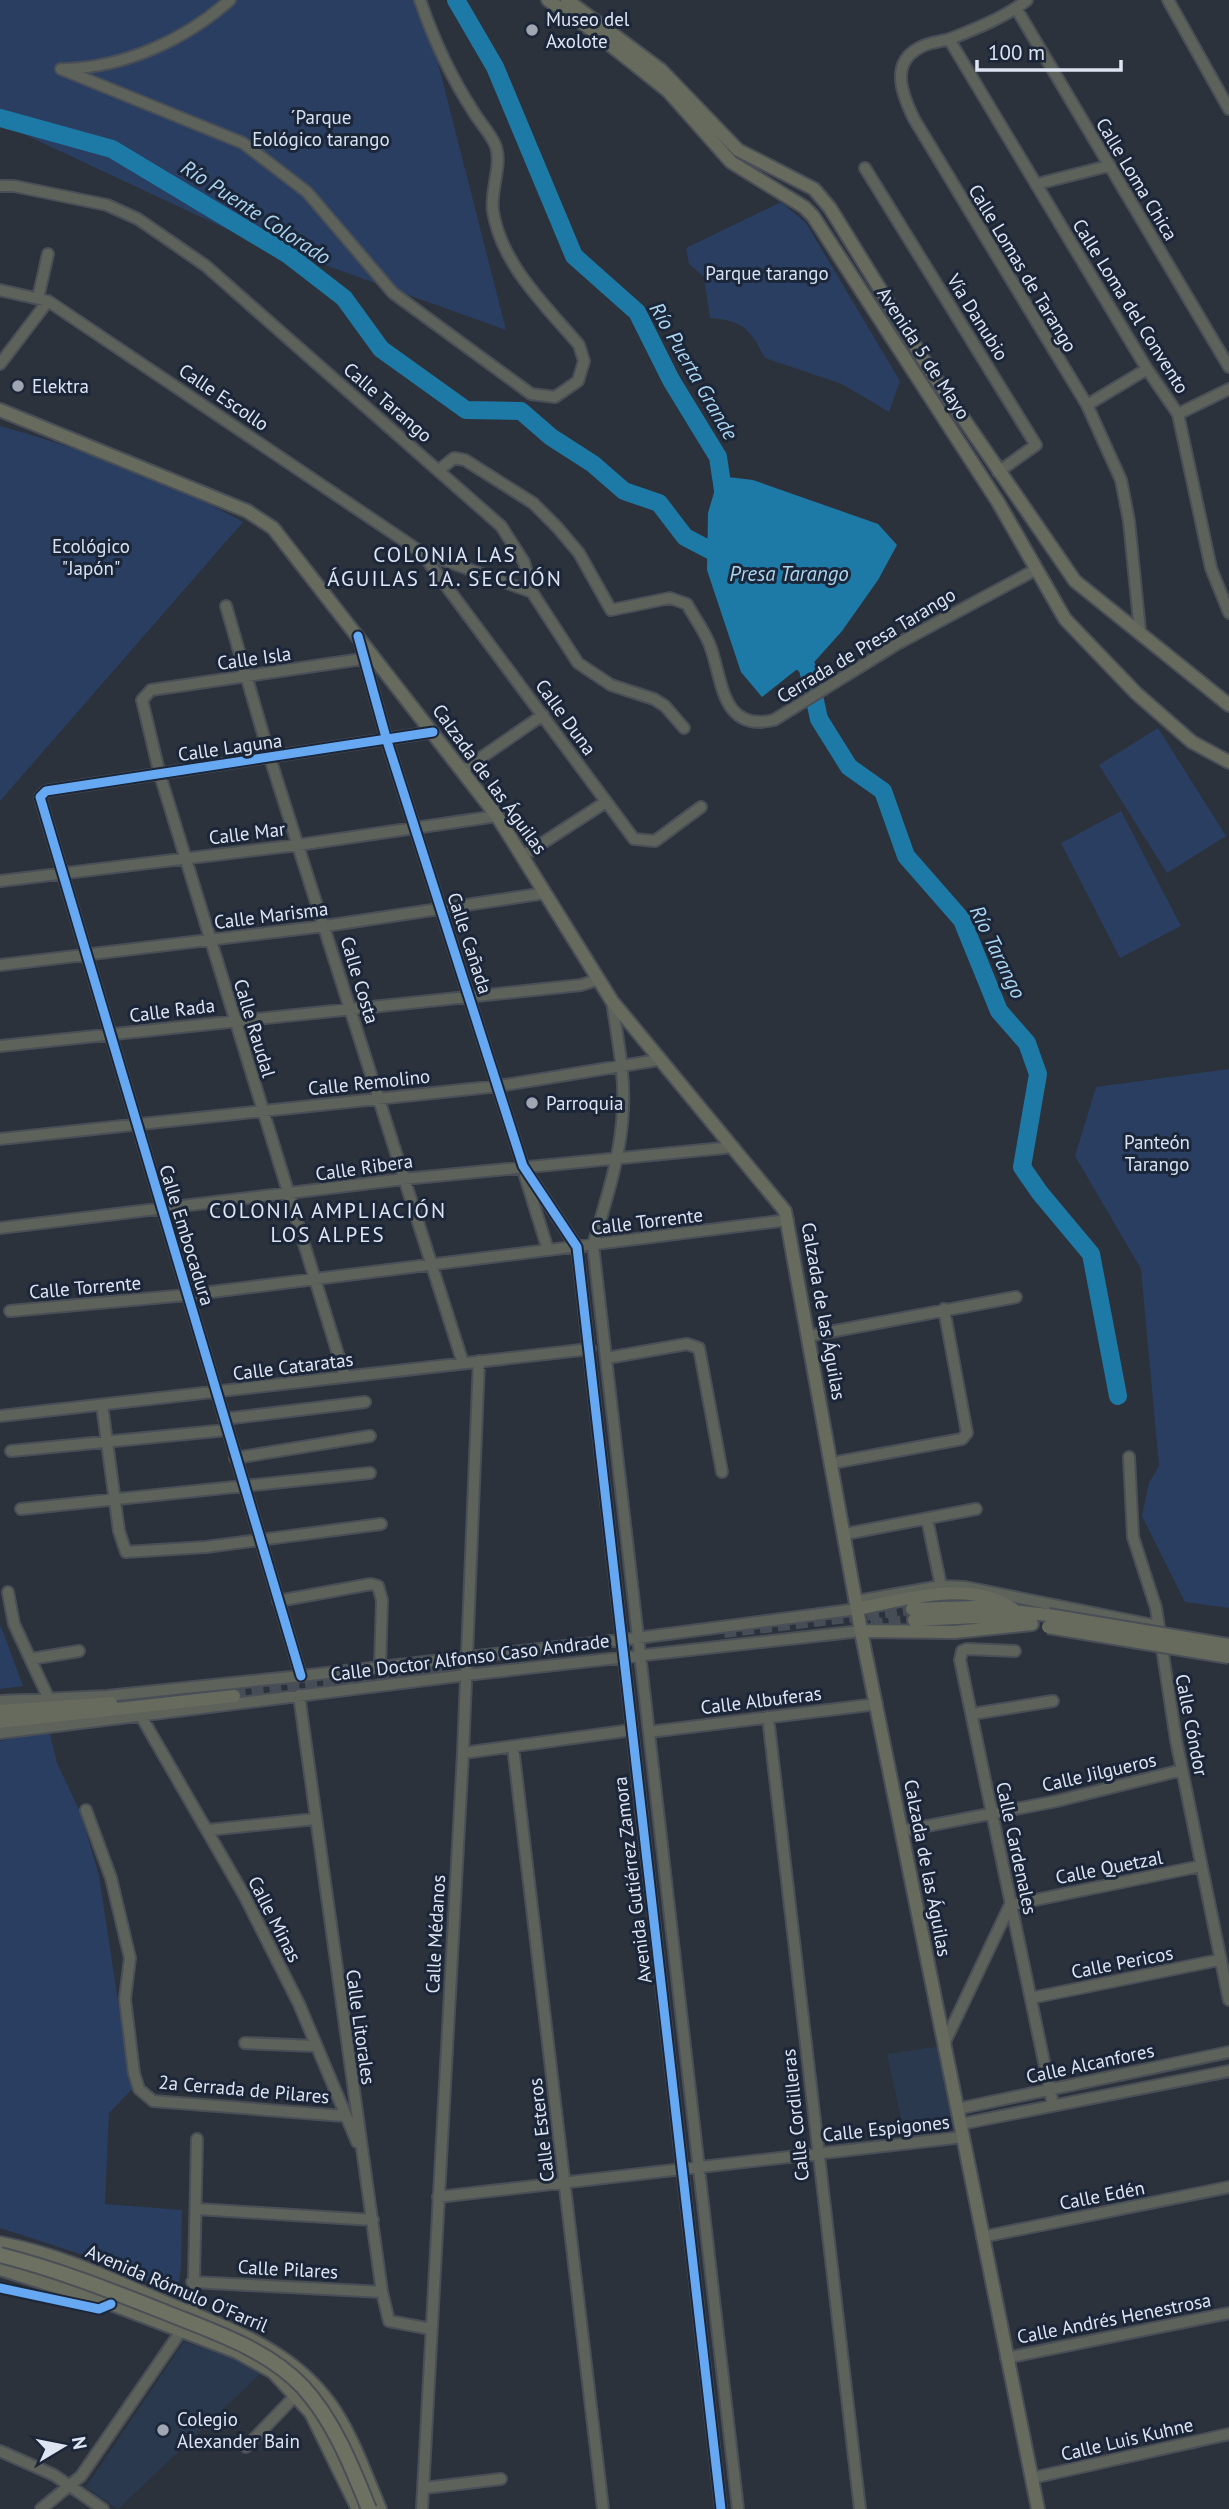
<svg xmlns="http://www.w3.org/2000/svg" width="1229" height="2509" viewBox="0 0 1229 2509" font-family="'PT Sans',sans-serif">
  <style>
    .built { fill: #2b394f }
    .green { fill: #293e60 }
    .water { fill: #1d7aa7 }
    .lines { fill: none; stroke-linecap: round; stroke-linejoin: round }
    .river { stroke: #1d7aa7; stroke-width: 18 }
    .major-tunnel { stroke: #474d57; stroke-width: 12; stroke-dasharray: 12 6; stroke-linecap: butt }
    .minor-casing { stroke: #4a4f57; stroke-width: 14 }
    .major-casing { stroke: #4a4f57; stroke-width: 16 }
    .minor { stroke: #5d625a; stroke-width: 10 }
    .major { stroke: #666b5e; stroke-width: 12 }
    .major-bridge-casing { stroke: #4a4f57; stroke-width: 16; stroke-linecap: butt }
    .highway-bridge-casing { stroke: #4a4f57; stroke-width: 18; stroke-linecap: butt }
    .major-bridge { stroke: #666b5e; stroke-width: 12 }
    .highway-bridge { stroke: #6c7162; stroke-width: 14 }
    .cycleway-casing { stroke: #1b2639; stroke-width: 13 }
    .cycleway { stroke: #66a8f1; stroke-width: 9 }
    .poi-dot { fill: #a0a6b2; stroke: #1b2639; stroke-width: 2.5 }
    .labels { text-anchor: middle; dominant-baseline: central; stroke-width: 6; stroke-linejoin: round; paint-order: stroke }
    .poi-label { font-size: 19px; fill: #dee5f2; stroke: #1b2639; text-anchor: start }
    .park-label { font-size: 19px; fill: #d5e1f4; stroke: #1b2639 }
    .street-label { font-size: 19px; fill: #dee5f2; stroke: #1b2639 }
    .water-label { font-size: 21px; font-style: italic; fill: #abd5f0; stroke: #1b2639 }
    .neighbourhood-label { font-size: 21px; letter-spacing: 2px; fill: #dee5f2; stroke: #1b2639 }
  </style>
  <rect width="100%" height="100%" fill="#2c323c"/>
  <path class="built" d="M943,2046l17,80 -56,6 -17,-78z
    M184,2342l61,19 16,12 -143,136 -32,-22z"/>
  <path class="green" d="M0,0h422l84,330 -273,-98 -233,-109z
    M781,202l25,21 94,158 -11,31 -47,-28 -77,-26c-15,-29 -21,-37 -55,-40l-6,-41 -15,-13 -3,-16z
    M0,426c77,21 174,57 243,96l-243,279z
    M1158,728l68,108 -59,37 -68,-108z
    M1121,811l60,115 -61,32 -59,-115z
    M1229,1069v539l-44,-6 -43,-86 7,-33 10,-17 -18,-197 -66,-113 21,-69z
    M0,1626l2,3 21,57 -23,3z
    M49,1730l8,33 23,49 19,63 29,193 8,17 -27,28 -4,91 77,6 -1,57 -4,30 -56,-30 -121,-39v-487z"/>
  <path class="water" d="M719,476l34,4 125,44 19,21 -19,35 -36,51 -34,38 -12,1 -34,27 -21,-25 -34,-102 1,-57z"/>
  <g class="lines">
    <path class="river" d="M456,0l39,67 79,189 63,56 34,68 47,77 6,40
      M0,118l112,31 175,105 57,44 37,51 85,61 55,1 30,26 42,27 31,27 35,12 26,34 44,23
      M794,650l14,19 11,50 30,48 34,24 23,65 56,64 37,91 28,32 11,31 -16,93 18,26 51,61 27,142"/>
    <path class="major-tunnel" d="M853,1627l61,-7
      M724,1632l188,-23
      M234,1696l212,-24"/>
    <defs>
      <path id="minor" d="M1027,0c-21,17 -52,29 -77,39 -10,3 -22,3 -31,9 -30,16 -16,48 -5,71l173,286 34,75 8,41 11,110
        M1168,0l61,109
        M1016,8l213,359
        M949,39l198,330 31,45 33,154 18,45
        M61,69l182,74 64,49 86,101 138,101 24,3 23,-16 6,-20 -5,-16c-33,-39 -78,-81 -86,-134 -3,-20 9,-45 3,-64 -4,-12 -16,-24 -23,-36 -22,-34 -40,-73 -53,-111
        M65,69c60,-2 120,-29 165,-69
        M865,168l171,277 -38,27
        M1037,184l71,-18
        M0,186h14l93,19 31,14 32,22 36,25 295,260 23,36 8,30 46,71 33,22 43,14 11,7 19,22
        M0,290l48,11 373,251 111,40
        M38,298l10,-44
        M0,364l48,-63
        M1087,405l60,-36
        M1178,414l51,-25
        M439,470l15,-12 11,2 68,43 24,24 22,26 32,57 59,-12 17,6c7,13 16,25 22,39 14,33 10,90 65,77l123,-76 138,-74
        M421,552l213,287 21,2 46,-34
        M226,606l44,152 193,605
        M359,639l28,102 136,425 54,81 144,1262
        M463,770l80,-55
        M524,855l82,-53
        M0,881l298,-36 199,-29
        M0,965l325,-39 221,-33
        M612,1001c5,36 13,72 11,108 -2,47 -17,91 -30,136l145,1264
        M0,1046l581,-61 16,-5
        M0,1139l499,-53 159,-26
        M525,1176l23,74
        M0,1228l404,-49 330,-32
        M10,1311l177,-16 601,-75
        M808,1336l208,-39
        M607,1358l80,-14 12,4 23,124
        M345,1377l-185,-602 -18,-75 9,-10 211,-31
        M102,1405l17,126 7,21 80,-5 175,-23
        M0,1416l590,-67
        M224,1419l141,-17
        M11,1451l216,-21
        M1129,1457l4,80 23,71 20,132 53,260
        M235,1458l135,-22
        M832,1463l130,-24 5,-6 -23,-124
        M21,1509l349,-36
        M927,1519l14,67
        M845,1534l131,-25
        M8,1592l6,32 34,73
        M278,1601l93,-17 7,2 4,14 -2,67
        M857,1601l84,-15 24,1 193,39
        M1015,1651l-48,-2 -5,2 -2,9 93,445
        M31,1659l48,-8
        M301,1676l-261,-879 6,-6 387,-59
        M299,1695l83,597 7,29 42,8
        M0,1701l107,-5 194,-20 336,-38 221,-29
        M972,1714l81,-13
        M141,1716l103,179 55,109 58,138
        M768,1717l92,792
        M649,1732l228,-28
        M0,1733l466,-58 395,-44
        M513,1747l90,762
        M463,1753l169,-23
        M86,1810l25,68 19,80 -5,41 9,74 5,16 14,12 191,15
        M208,1830l107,-11
        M901,1831l156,-30 125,-31
        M1031,1998l188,-38
        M245,2043l71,3
        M944,2044l66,-139 191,-39
        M957,2109l272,-57
        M961,2124l268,-53
        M438,2197l525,-60
        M197,2209l176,11
        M982,2237l247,-50
        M192,2282l190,10
        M1006,2358l223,-45
        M246,2447l51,-53
        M0,2451l54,24 49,34
        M1032,2478l197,-44
        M424,2488l77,-9
        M41,2509l40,-33 100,-145 12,-6 4,-186
        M422,2509l41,-756 16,-392"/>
      <path id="major" d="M548,0l41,28 79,63 63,71 73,45 9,9 185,286 67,117 71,74 56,49 37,20
        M567,0l94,70 77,80 76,39 16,19 100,162 145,211 154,124
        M0,410l247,101 26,17 224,288 115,185 173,210 76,420 177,878
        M858,1609c46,-10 114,-30 155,0
        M912,1609l64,-2 72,8
        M914,1620l63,-3 44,5
        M861,1631l94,1 77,-8
        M0,1711l111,-8
        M0,1722l234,-26
        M0,2243c54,10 105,33 155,55 63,27 133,47 175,106 22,31 35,70 50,105
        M0,2269l111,35 126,48 36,20 38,41 47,96"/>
    </defs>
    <use href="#minor" class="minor-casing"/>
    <use href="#major" class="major-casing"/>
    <use href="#minor" class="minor"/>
    <use href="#major" class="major"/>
    <defs>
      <path id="major-bridge" d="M1048,1615l181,30
        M1048,1627l181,30"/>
      <path id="highway-bridge" d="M0,2255c56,14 109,35 162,56 49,20 104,37 141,76 31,34 49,80 66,122"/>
    </defs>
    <use href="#major-bridge" class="major-bridge-casing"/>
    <use href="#highway-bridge" class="highway-bridge-casing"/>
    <use href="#major-bridge" class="major-bridge"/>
    <use href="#highway-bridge" class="highway-bridge"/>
    <defs>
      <path id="cycleway" d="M358,636l29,105 136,425 54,81 144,1262
        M301,1676l-261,-879 6,-6 387,-59
        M0,2288l99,21 12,-5"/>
    </defs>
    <use href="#cycleway" class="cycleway-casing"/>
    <use href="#cycleway" class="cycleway"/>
  </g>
  <g class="poi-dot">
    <circle cx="532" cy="30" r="7"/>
    <circle cx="18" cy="386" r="7"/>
    <circle cx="532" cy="1103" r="7"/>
    <circle cx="163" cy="2430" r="7"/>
  </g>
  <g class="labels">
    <g class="poi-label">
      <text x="546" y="19">Museo del<tspan x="546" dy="22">Axolote</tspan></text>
      <text x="32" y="386">Elektra</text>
      <text x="546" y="1103">Parroquia</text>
      <text x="177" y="2419">Colegio<tspan x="177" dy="22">Alexander Bain</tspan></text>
    </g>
    <g class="park-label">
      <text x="321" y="117">´Parque<tspan x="321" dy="22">Eológico tarango</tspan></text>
      <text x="767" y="273">Parque tarango</text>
      <text x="91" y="546">Ecológico<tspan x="91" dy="22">"Japón"</tspan></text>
      <text x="1157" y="1142">Panteón<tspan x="1157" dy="22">Tarango</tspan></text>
    </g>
    <g class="street-label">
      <text transform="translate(1137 179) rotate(59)">Calle Loma Chica</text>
      <text transform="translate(1023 268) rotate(59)">Calle Lomas de Tarango</text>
      <text transform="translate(1131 306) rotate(58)">Calle Loma del Convento</text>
      <text transform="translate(978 317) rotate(58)">Vía Danubio</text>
      <text transform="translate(924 353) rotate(57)">Avenida 5 de Mayo</text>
      <text transform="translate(224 397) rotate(34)">Calle Escollo</text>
      <text transform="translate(388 402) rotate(41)">Calle Tarango</text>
      <text transform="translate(866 645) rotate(-31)">Cerrada de Presa Tarango</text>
      <text transform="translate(254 658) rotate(-8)">Calle Isla</text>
      <text transform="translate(566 717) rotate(54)">Calle Duna</text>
      <text transform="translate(230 747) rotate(-8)">Calle Laguna</text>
      <text transform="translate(490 779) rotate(54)">Calzada de las Águilas</text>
      <text transform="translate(247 833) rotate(-7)">Calle Mar</text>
      <text transform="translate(271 915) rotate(-7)">Calle Marisma</text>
      <text transform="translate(470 943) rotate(72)">Calle Cañada</text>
      <text transform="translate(360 980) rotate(73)">Calle Costa</text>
      <text transform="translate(172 1010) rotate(-7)">Calle Rada</text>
      <text transform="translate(255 1028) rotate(73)">Calle Raudal</text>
      <text transform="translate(369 1082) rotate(-6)">Calle Remolino</text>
      <text transform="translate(364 1167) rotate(-8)">Calle Ribera</text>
      <text transform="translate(647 1221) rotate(-7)">Calle Torrente</text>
      <text transform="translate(187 1235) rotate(73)">Calle Embocadura</text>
      <text transform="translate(85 1287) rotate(-5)">Calle Torrente</text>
      <text transform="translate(824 1311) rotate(80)">Calzada de las Águilas</text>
      <text transform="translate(293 1366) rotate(-7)">Calle Cataratas</text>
      <text transform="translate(470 1657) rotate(-7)">Calle Doctor Alfonso Caso Andrade</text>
      <text transform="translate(761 1700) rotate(-7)">Calle Albuferas</text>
      <text transform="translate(1192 1725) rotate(79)">Calle Cóndor</text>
      <text transform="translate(1099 1772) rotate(-13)">Calle Jilgueros</text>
      <text transform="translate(1017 1848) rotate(78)">Calle Cardenales</text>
      <text transform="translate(1109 1867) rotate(-11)">Calle Quetzal</text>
      <text transform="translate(928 1868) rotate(79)">Calzada de las Águilas</text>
      <text transform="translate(632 1880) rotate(-97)">Avenida Gutiérrez Zamora</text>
      <text transform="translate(275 1919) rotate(63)">Calle Minas</text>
      <text transform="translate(435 1934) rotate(-87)">Calle Médanos</text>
      <text transform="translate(1122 1962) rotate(-11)">Calle Pericos</text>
      <text transform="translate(361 2027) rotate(82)">Calle Litorales</text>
      <text transform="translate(1090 2063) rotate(-12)">Calle Alcanfores</text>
      <text transform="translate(244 2089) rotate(5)">2a Cerrada de Pilares</text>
      <text transform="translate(795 2115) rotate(-96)">Calle Cordilleras</text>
      <text transform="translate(886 2128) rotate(-6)">Calle Espigones</text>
      <text transform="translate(541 2130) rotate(-97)">Calle Esteros</text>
      <text transform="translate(1102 2195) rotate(-11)">Calle Edén</text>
      <text transform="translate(288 2269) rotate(3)">Calle Pilares</text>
      <text transform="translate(177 2288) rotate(23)">Avenida Rómulo O'Farril</text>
      <text transform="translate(1114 2318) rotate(-11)">Calle Andrés Henestrosa</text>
      <text transform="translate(1127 2439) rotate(-13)">Calle Luis Kuhne</text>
    </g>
    <g class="water-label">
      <text transform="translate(256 212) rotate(33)">Río Puente Colorado</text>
      <text transform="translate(694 371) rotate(60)">Río Puerta Grande</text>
      <text x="789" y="573">Presa Tarango</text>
      <text transform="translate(998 952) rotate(64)">Río Tarango</text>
    </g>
    <g class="neighbourhood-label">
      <text x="445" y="554">COLONIA LAS<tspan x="445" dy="24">ÁGUILAS 1A. SECCIÓN</tspan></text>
      <text x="328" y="1210">COLONIA AMPLIACIÓN<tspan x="328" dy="24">LOS ALPES</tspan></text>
    </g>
  </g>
  <g transform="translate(63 2446) rotate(80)" stroke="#1b2639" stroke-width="5" paint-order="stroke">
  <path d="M0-5L12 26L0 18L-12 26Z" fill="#dee5f2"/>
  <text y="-10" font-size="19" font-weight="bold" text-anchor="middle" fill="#dee5f2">N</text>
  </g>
  <path d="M977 60v10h144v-10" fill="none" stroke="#dee5f2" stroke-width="3.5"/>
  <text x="988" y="60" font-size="21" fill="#dee5f2" stroke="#1b2639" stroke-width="5" paint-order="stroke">100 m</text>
</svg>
